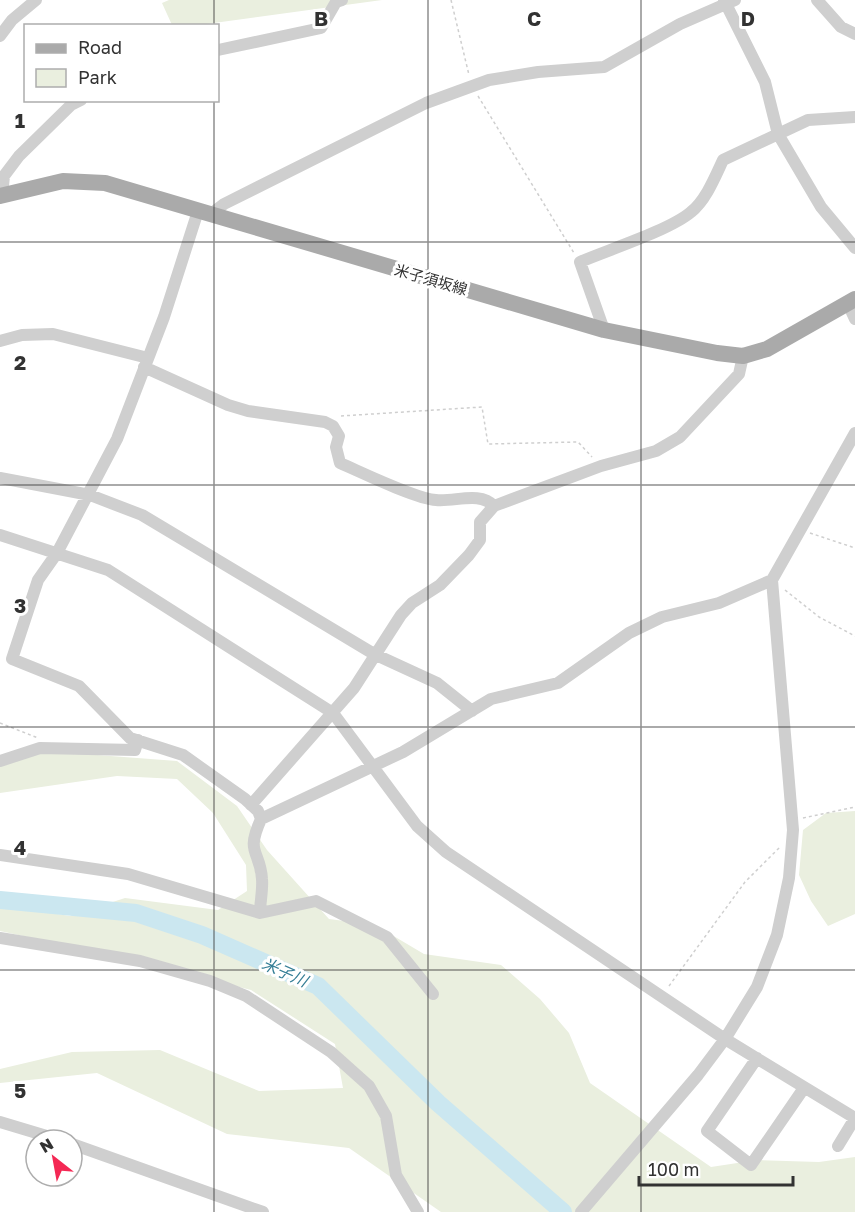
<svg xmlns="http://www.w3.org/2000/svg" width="855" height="1212" viewBox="0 0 855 1212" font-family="'Golos Text','Noto Sans JP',sans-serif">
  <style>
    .green { fill: #eaefdf }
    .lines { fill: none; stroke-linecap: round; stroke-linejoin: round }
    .river { stroke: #cbe7f0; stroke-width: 18 }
    .path { stroke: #cfcfcf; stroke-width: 1.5; stroke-dasharray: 3 3; stroke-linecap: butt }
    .minor { stroke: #cfcfcf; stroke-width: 12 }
    .major { stroke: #aaa; stroke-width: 16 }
    .grid { fill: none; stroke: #323232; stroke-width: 1.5; stroke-opacity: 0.55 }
    .labels { text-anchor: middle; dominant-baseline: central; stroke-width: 6; stroke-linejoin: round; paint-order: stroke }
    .street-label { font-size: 15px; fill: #323232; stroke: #fff }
    .water-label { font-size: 16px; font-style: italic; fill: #357e96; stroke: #fff }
    .grid-label { font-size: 20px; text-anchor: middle; font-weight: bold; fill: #323232; stroke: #fff; stroke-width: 6; stroke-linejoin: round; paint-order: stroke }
  </style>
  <rect width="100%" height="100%" fill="#fff"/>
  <path class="green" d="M169,0h213l-190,26 -20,-1 -10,-22z
    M44,751l133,10 60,45 30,44 62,69 46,6 49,29 77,11 39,34 29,34 21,50 121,84 46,-7 62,2 36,-5v55h-414l-92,-64 -122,-14 -130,-61 -97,10v-14l72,-17 88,-2 99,41 84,-3 -8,-44 -84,-54 -126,-32 -125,-27v-26l70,11 55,-18 93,12 29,-19 -1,-26 -33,-52 -36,-34 -60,-3 -117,17v-28z
    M855,811v103l-27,12 -17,-25 -12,-26 4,-45 23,-17z"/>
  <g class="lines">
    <path class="river" d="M0,900l136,13 66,22 116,51 120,117 125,109"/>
    <path class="path" d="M451,0l18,75
      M478,96l96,157
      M341,416l141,-9 6,37 90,-2 14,15
      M810,533l45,15
      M785,590l34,27 36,19
      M0,723l38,15
      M803,818l52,-11
      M669,986l76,-104 35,-35"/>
    <path class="minor" d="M724,0l41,82 13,52 43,73 34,41
      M817,0l24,27 14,7
      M0,36l12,-16 24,-20
      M218,50l103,-22 15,-26 6,-2
      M2,195l2,-19 15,-20 52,-51 10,-5
      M198,211l-34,106 -47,122 -60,114 -19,27 -26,79 67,27 51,52 53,17 62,44 13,12 3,8
      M211,214l13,-10 202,-101 63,-23 49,-8 66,-5 76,-43 55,-24
      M848,304l7,15
      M604,330l-24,-68c28,-12 90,-32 111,-50 15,-12 24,-35 32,-52l85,-40 47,-3
      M0,341l22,-6 31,-1 95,24
      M144,367l84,38 20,6 77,11 8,4 6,10 -3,11 4,16c21,9 76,36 96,37 19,2 44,-9 58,6
      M0,478l90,17 52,20 232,139 63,29 35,28
      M0,535l108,35 225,143 84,113 29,26 279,187 130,79
      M0,761l40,-13 95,2 3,-10
      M251,805l103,-117 47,-73 11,-12 28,-18 29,-30 11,-15v-18l14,-16 107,-40 55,-15 24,-14 59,-63 4,-18
      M0,855l128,19 132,39 56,-12 71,36 46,57
      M260,913c0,-11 3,-23 2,-34 -2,-30 -17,-24 -1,-60l142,-67 88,-53 67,-16 71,-50 33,-16 57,-14 53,-23
      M0,938l140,23 70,20 36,15 85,56 38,34 17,30 10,59 22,37
      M757,1058l-50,73 44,34 53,-77
      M0,1122l60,18
      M72,1144l191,68
      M838,1146l17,-28
      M581,1212l117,-137 27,-36 32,-52 20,-52 12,-57 4,-48 -21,-250 83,-147"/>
    <path class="major" d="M0,196l63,-15 42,2 499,147 113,23 26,3 24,-7 88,-50"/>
  </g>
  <path class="grid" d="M214,0v26M428,0v1212M641,0v1212M214,100v1112M0,242h855M0,485h855M0,727h855M0,970h855"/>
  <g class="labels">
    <g class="street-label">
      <text transform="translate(431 279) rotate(16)">米子須坂線</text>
    </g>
    <g class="water-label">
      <text transform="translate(285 972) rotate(24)">米子川</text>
    </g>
  </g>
  <g class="grid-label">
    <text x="321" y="26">B</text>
    <text x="534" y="26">C</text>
    <text x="748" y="26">D</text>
    <text x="20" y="128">1</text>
    <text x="20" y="370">2</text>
    <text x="20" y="613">3</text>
    <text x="20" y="855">4</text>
    <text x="20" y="1098">5</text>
  </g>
  <rect x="24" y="24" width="195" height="78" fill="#ffffff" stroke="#adadad" stroke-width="1.5"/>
  <rect x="36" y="44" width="30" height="9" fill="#aaaaaa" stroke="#adadad" stroke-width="1.5"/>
  <text x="78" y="54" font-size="18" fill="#323232">Road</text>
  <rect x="36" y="69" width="30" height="18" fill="#eaefdf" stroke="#adadad" stroke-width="1.5"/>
  <text x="78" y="84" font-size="18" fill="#323232">Park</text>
  <g transform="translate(54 1158) rotate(329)"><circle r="28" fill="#ffffff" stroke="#adadad" stroke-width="1.5"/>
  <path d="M0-4.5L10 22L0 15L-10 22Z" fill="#f42854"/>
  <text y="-9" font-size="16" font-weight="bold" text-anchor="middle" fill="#323232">N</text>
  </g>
  <path d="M639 1176v9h154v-9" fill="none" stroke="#323232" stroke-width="3"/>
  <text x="648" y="1176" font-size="18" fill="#323232" stroke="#ffffff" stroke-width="4.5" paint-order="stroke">100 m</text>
</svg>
